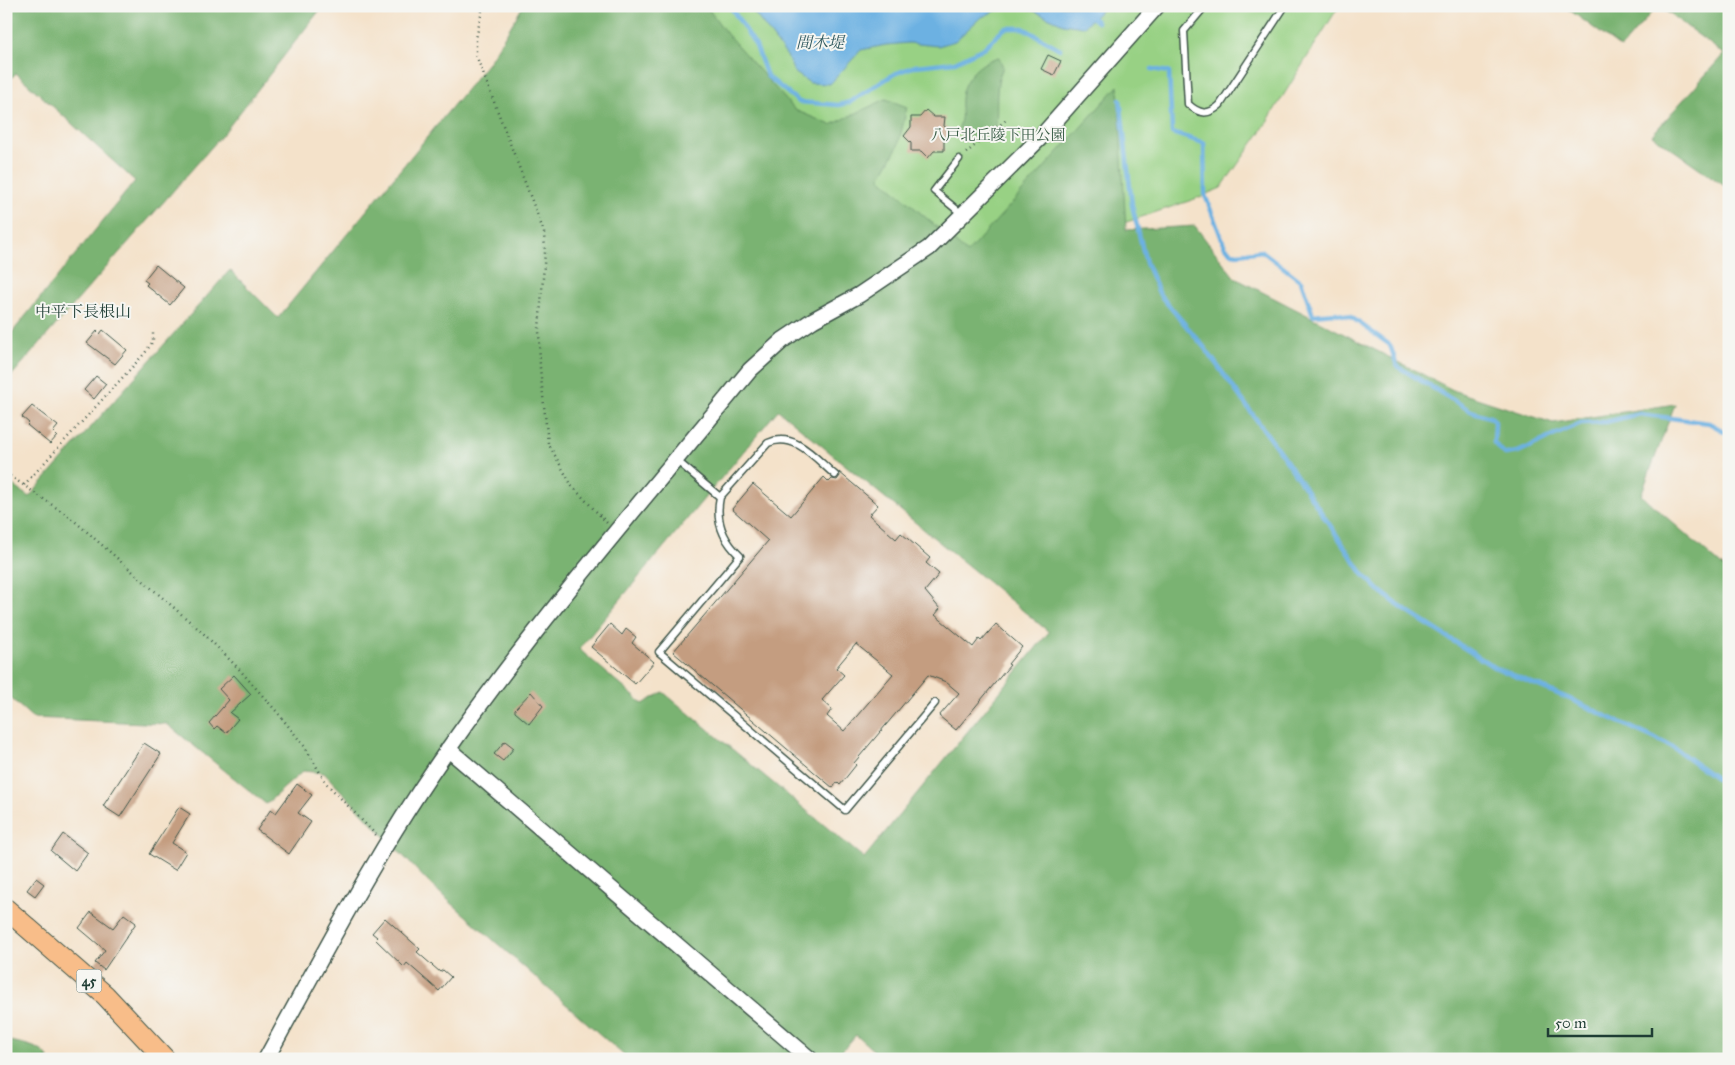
<svg xmlns="http://www.w3.org/2000/svg" width="1735" height="1065" viewBox="0 0 1735 1065" font-family="'IM FELL Great Primer','Noto Serif JP',serif">
  <style>
    .green { fill: #98d184; stroke: #5c875c }
    .forest { fill: #7ab372; stroke: #4c7853; fill-rule: evenodd }
    .water { fill: #6cb1e2; stroke: #46778b }
    .lines { fill: none; stroke-linecap: round; stroke-linejoin: round }
    .stream { stroke: #6cb1e2; stroke-width: 4.5 }
    .building { fill: #c49d80; fill-rule: evenodd }
    .service-casing { stroke: #3f564a; stroke-width: 9 }
    .tertiary-casing { stroke: #3f564a; stroke-width: 18 }
    .trunk-casing { stroke: #3f564a; stroke-width: 22 }
    .path { stroke: #3f564a; stroke-width: 2.5; stroke-dasharray: 1 4; stroke-linecap: butt }
    .service { stroke: #fff; stroke-width: 6 }
    .tertiary { stroke: #fff; stroke-width: 15 }
    .trunk { stroke: #f8bd89; stroke-width: 20 }
    .labels { text-anchor: middle; dominant-baseline: central; stroke-width: 4; stroke-linejoin: round; paint-order: stroke }
    .shield { fill: #f6f6f2; stroke: #60746d; stroke-width: 1 }
    .shield-label { font-size: 14px; font-weight: bold; fill: #1f3d34 }
    .park-label { font-size: 15px; fill: #375b44; stroke: #f6f6f2 }
    .water-label { font-size: 16px; font-style: italic; fill: #325a60; stroke: #f6f6f2 }
    .neighbourhood-label { font-size: 16px; fill: #1f3d34; stroke: #f6f6f2 }
  </style>
  <rect width="100%" height="100%" fill="#f6f6f2"/>
  <filter id="ink" filterUnits="userSpaceOnUse"><feTurbulence type="fractalNoise" baseFrequency=".02" numOctaves="2"/><feDisplacementMap in="SourceGraphic" scale="10" xChannelSelector="R" yChannelSelector="G"/><feConvolveMatrix kernelMatrix="1 2 1 2 8 2 1 2 1" color-interpolation-filters="sRGB"/></filter>
  <filter id="wash" filterUnits="userSpaceOnUse"><feTurbulence type="fractalNoise" baseFrequency=".0096" numOctaves="4" result="noise"/><feDisplacementMap in="SourceGraphic" scale="20" xChannelSelector="R" yChannelSelector="G"/><feGaussianBlur stdDeviation="1.12" result="paint"/><feColorMatrix in="noise" values="0 0 0 0 0 0 0 0 0 0 0 0 0 0 0 0 0 1.4 0 .05"/><feComposite in="paint" operator="in"/></filter>
  <g filter="url(#wash)">
    <rect width="100%" height="100%" fill="#f4e2ca"/>
    <path class="green" d="M688,6h651l-79,127 -39,55 -26,11 -98,33 -124,55z"/>
    <path class="forest" d="M6,6h317l-100,128 -217,248v-42l129,-159 -119,-108 -10,11z
      M523,6h183l21,28 68,76 36,15 55,-26 21,8 -9,39 -18,32 87,75 151,-167 8,144 69,-4 40,52 220,113 98,32 122,-19 -34,91 88,77v487h-846l-27,-24 -21,24h-207l-197,-174 -107,-112 -21,-2 -37,33 -99,-80 -134,-6 -27,-24v-214l23,17 201,-227 48,48 211,-256zM778,410l271,222 -185,226 -201,-166 -20,12 -64,-55z
      M1564,6h93l-36,42z
      M1659,6h70v183l-77,-54 72,-81z
      M999,57l4,10c-9,18 -5,39 -7,59l-17,9 -15,2 -6,-7c6,-17 2,-17 3,-31 1,-21 20,-38 38,-42z
      M10,1041c13,3 32,5 39,18h-43v-15z"/>
    <path class="water" d="M749,6h257l-26,12 -25,23 -17,5 -29,-3 -23,2 -25,5 -31,34 -20,-1 -16,-11 -7,-16z
      M1023,6h83l-23,21 -20,-3z"/>
    <g class="lines">
      <path class="stream" d="M730,6l26,40 11,30 32,26 40,3 11,-3 44,-28 21,-8 40,-4 29,-14 21,-20h18l37,21
        M1089,15l8,7
        M1152,69l17,3 3,61 32,10 1,52 20,52 7,6 6,1 24,-3 39,30 12,34 22,-2 16,4 39,28 7,21 74,45 21,7 3,4 -1,21 11,11 13,-2 63,-29 25,-1 33,-8 70,9 20,11
        M1120,99l12,106 14,58 14,32 44,52 81,112 78,115 17,17 22,17 92,59 78,33 101,47 56,41"/>
    </g>
    <g id="blocks">
      <path class="building" d="M1048,55l13,6 -7,14 -13,-6z
        M926,110l8,7h11l-1,9 7,6 -7,7v12h-10l-6,7 -7,-7h-10v-8l-7,-7 7,-9v-10h9z
        M156,265l28,23 -14,17 -24,-20 2,-2 -4,-3z
        M103,330l24,20 -12,14 -28,-21 10,-12 3,3z
        M96,376l10,8 -12,15 -10,-9z
        M32,406l26,20 -5,6 4,4 -7,8 -23,-19 2,-2 -7,-6z
        M839,472l39,33 -9,10 27,24 5,-6 29,25 -4,5 13,11 -14,17 15,18 -5,6 38,32 6,-8 2,2 15,-17 26,23 -14,17 2,1 -54,65 -17,-14 20,-23 -13,-11 -18,-7 -74,88 2,2 -16,20 -3,-3 -4,6 -160,-136 95,-111 -36,-32 21,-25 38,32 33,-39 5,5 3,-3 5,1 3,-4zM856,644l37,30 -49,57 -17,-15 5,-7 -10,-9 22,-25 -8,-7z
        M610,624l12,11 4,-6 10,8 -4,6 22,19 -19,22 -44,-37z
        M234,675l17,19 -21,19 8,6 -12,14 -9,-7 -3,3 -5,-6 20,-23 -10,-11z
        M531,692l12,14 -14,18 -14,-12v-3z
        M505,741l9,7 -11,13 -9,-7z
        M144,743l17,11 -41,63 -17,-11z
        M297,784l15,11 -14,18 13,9 -22,32 -32,-24 14,-21 5,4z
        M179,807l11,7 -18,29 14,9 -11,18 -26,-16z
        M63,834l25,19 -13,18 -24,-20z
        M36,878l8,6 -9,12 -8,-6z
        M91,912l22,16 11,-14 12,9 -32,47 -9,-7 10,-13 -26,-22z
        M385,918l35,31 -3,3 23,20 3,-2 8,7 -12,14 -32,-28 -3,4 -29,-28 2,-2 -5,-4z"/>
    </g>
  </g>
  <g filter="url(#ink)">
    <use href="#blocks" fill-opacity="0" stroke="#3f564a" stroke-width="1"/>
    <g class="lines">
      <defs>
        <path id="service" d="M1205,6l-21,25 4,73c11,10 20,12 32,1l65,-99
          M959,159l-25,32 28,23
          M676,460l44,37 48,-54c27,-12 48,16 67,32
          M720,497c-5,23 3,43 20,59l-81,96 186,158 90,-107"/>
        <path id="tertiary" d="M448,749l362,310
          M266,1059c58,-106 113,-212 183,-311 92,-131 199,-254 301,-378l33,-30 30,-20 46,-25 70,-47 111,-110 117,-132"/>
        <path id="trunk" d="M6,909l99,86 60,64"/>
      </defs>
      <use href="#service" class="service-casing"/>
      <use href="#tertiary" class="tertiary-casing"/>
      <use href="#trunk" class="trunk-casing"/>
      <path class="path" d="M483,6l-7,33v16l68,177 1,20 -6,77 1,39 8,75 24,43 35,37
        M966,153l41,-34
        M6,473l65,45 132,115 35,35 39,44 28,35 21,36 50,52
        M24,485l121,-132 8,-12v-8"/>
      <use href="#service" class="service"/>
      <use href="#tertiary" class="tertiary"/>
      <use href="#trunk" class="trunk"/>
    </g>
  </g>
  <g class="labels">
    <rect class="shield" x="76.5" y="969.5" width="25" height="23" rx="4"/>
    <g class="shield-label">
      <text x="89" y="981">45</text>
    </g>
    <g class="park-label">
      <text x="998" y="135">八戸北丘陵下田公園</text>
    </g>
    <g class="water-label">
      <text x="820" y="42">間木堤</text>
    </g>
    <g class="neighbourhood-label">
      <text x="83" y="311">中平下長根山</text>
    </g>
  </g>
  <rect width="1735" height="1065" fill="none" stroke="#f6f6f2" stroke-width="25"/>
  <path d="M1548 1028v8h104v-8" fill="none" stroke="#1f3d34" stroke-width="2.5"/>
  <text x="1555" y="1028" font-size="15" fill="#1f3d34" stroke="#f6f6f2" stroke-width="4" paint-order="stroke">50 m</text>
</svg>
